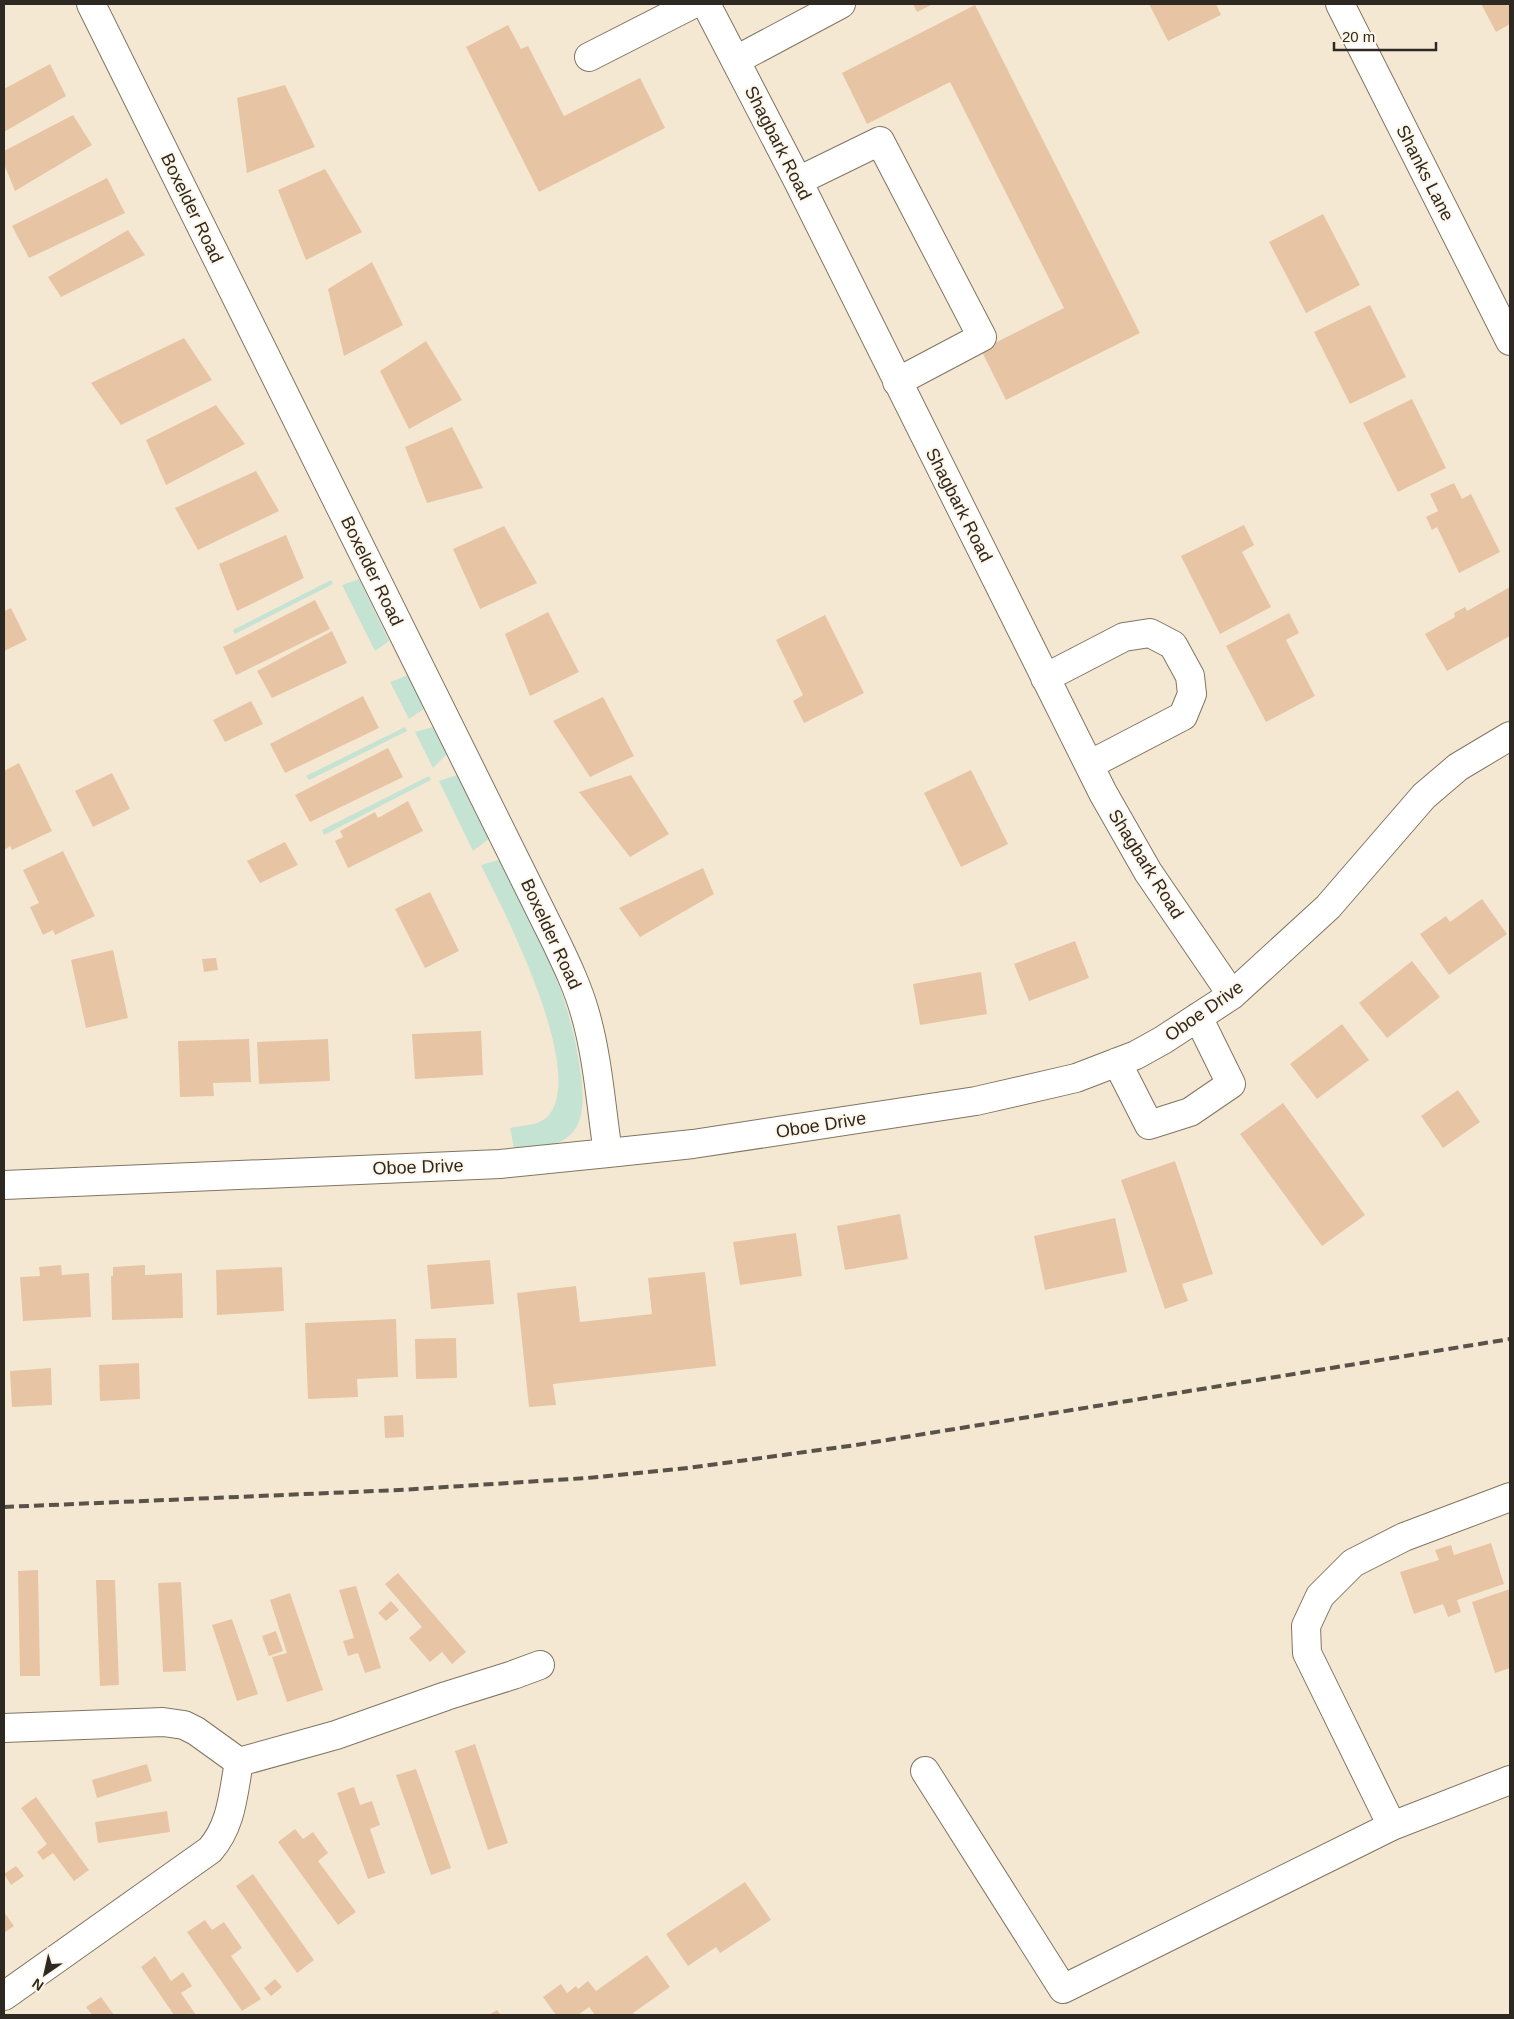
<svg xmlns="http://www.w3.org/2000/svg" width="1514" height="2019" viewBox="0 0 1514 2019" font-family="Helvetica,sans-serif">
  <style>
    .green { fill: #c5e3d3 }
    .building { fill: #e7c5a4 }
    .lines { fill: none; stroke-linecap: round; stroke-linejoin: round }
    .minor-casing { stroke: #807562; stroke-width: 30 }
    .minor { stroke: #fff; stroke-width: 28 }
    .rail { stroke: #595248; stroke-width: 4; stroke-dasharray: 10 5; stroke-linecap: butt }
    .labels { text-anchor: middle; dominant-baseline: central; stroke-width: 4; stroke-linejoin: round; paint-order: stroke }
    .street-label { font-size: 18px; fill: #2d2821; stroke: #fef6e9 }
  </style>
  <rect width="100%" height="100%" fill="#f5e8d3"/>
  <path class="green" d="M359,579l30,62 -14,10 -33,-66z
    M331,580l2,4 -98,50 -2,-4z
    M408,675l16,34 -15,10 -19,-37z
    M405,727l2,4 -98,49 -3,-4z
    M433,727l14,27 -14,14 -18,-36z
    M457,775l22,45 3,-1 8,19 -17,13 -34,-70z
    M429,776l2,4 -107,55 -2,-5z
    M502,859c35,72 69,135 79,217 2,19 5,46 -12,60 -15,13 -37,10 -55,12l-4,-20c12,-3 30,-2 39,-13 37,-45 -45,-204 -68,-250z"/>
  <path class="building" d="M913,4h20l-16,8z
    M1149,4h67l5,11 -53,26z
    M1481,4h29v20l-14,8z
    M975,5l165,328 -134,67 -25,-50 83,-42 -114,-226 -83,42 -25,-51z
    M508,25l13,24 7,-3 36,70 76,-38 25,50 -126,64 -73,-145z
    M50,64l16,32 -62,36v-43z
    M285,85l30,62 -68,26 -10,-75z
    M73,115l19,30 -77,46 -11,-27v-13z
    M325,169l37,63 -56,28 -28,-70z
    M107,178l18,35 -96,45 -17,-32z
    M1323,214l37,71 -54,28 -37,-71z
    M128,230l17,25 -84,42 -13,-20z
    M372,262l31,63 -59,31 -16,-67z
    M1370,305l36,72 -56,27 -36,-72z
    M184,338l28,42 -91,45 -30,-42z
    M426,341l36,59 -53,29 -29,-58z
    M1412,399l34,69 -48,24 -35,-69z
    M216,405l29,39 -79,41 -20,-45z
    M452,427l31,61 -56,15 -22,-56z
    M256,471l23,40 -81,39 -23,-42z
    M1454,483l8,16 9,-5 29,58 -41,21 -22,-46 -5,3 -6,-13 12,-6 -8,-17z
    M1244,525l10,20 -12,7 29,55 -51,27 -39,-78z
    M504,526l33,57 -57,26 -27,-60z
    M286,535l18,43 -67,33 -18,-47z
    M1510,587v49l-63,35 -22,-37 30,-17 -1,-4 11,-6 2,4z
    M315,600l15,29 -94,46 -13,-28z
    M11,608l16,32 -23,11v-40z
    M548,612l31,60 -49,24 -25,-62z
    M1289,613l10,20 -13,7 29,56 -49,26 -40,-76z
    M825,615l39,78 -60,30 -11,-22 10,-6 -27,-55z
    M332,631l15,32 -75,35 -15,-27z
    M363,696l16,32 -94,45 -15,-29z
    M603,697l31,59 -44,21 -37,-56z
    M251,701l12,23 -38,18 -12,-22z
    M388,748l15,29 -93,45 -15,-27z
    M19,763l33,68 -40,19 -2,-4 -6,4v-79z
    M971,770l37,74 -47,23 -37,-74z
    M112,773l18,36 -37,18 -18,-36z
    M631,775l38,59 -39,23 -51,-65z
    M408,801l15,30 -75,37 -13,-27 8,-4 -3,-6 35,-19 3,6z
    M285,842l13,23 -38,18 -13,-22z
    M63,851l32,65 -40,19 -2,-5 -10,5 -13,-28 9,-4 -16,-33z
    M703,868l11,26 -74,43 -21,-29z
    M430,892l29,59 -34,17 -30,-59z
    M1482,899l25,35 -58,41 -29,-41 26,-18 4,6z
    M1075,941l14,37 -60,23 -15,-37z
    M113,950l15,68 -42,10 -15,-68z
    M216,958l2,12 -14,2 -2,-13z
    M1412,961l28,36 -53,41 -28,-35z
    M981,972l6,42 -67,11 -7,-41z
    M1342,1024l27,36 -52,39 -27,-35z
    M481,1031l2,44 -68,4 -3,-45z
    M249,1039l2,43 -38,1 1,13 -34,1 -2,-56z
    M328,1039l2,42 -71,3 -2,-42z
    M1458,1090l22,32 -37,26 -22,-32z
    M1283,1103l82,112 -43,31 -82,-112z
    M1175,1161l38,113 -31,10 6,17 -23,8 -44,-129z
    M900,1214l8,45 -63,11 -8,-44z
    M1115,1218l12,54 -82,18 -11,-54z
    M796,1233l6,43 -62,9 -7,-43z
    M490,1260l4,44 -63,5 -4,-44z
    M61,1265l1,10 27,-2 2,44 -68,4 -3,-44 20,-1 -1,-9z
    M145,1265v10l37,-2 1,45 -71,2 -1,-44h2v-9z
    M282,1267l2,44 -67,4 -1,-45z
    M705,1272l11,94 -163,18 3,21 -27,2 -12,-114 59,-7 4,36 72,-8 -4,-36z
    M396,1319l2,58 -41,2 1,18 -50,2 -3,-76z
    M456,1338l1,40 -41,1 -1,-40z
    M139,1363l1,36 -40,2 -1,-36z
    M51,1368l1,37 -40,2 -2,-36z
    M403,1415l1,22 -19,1 -1,-22z
    M1491,1543l13,41 -47,16 4,12 -13,5 -5,-13 -29,10 -14,-42 39,-12 -4,-10 16,-5 3,10z
    M38,1570l2,106h-20l-2,-105z
    M398,1573l68,79 -14,12 -10,-12 -12,10 -21,-24 13,-11 -37,-43z
    M96,1580h19l4,105 -19,1z
    M181,1582l5,89 -23,1 -5,-89z
    M356,1586l25,82 -16,5 -7,-20 -10,3 -5,-15 11,-3 -15,-48z
    M1510,1589v79l-15,5 -23,-71z
    M290,1593l33,97 -36,12 -15,-45 15,-4 -17,-53z
    M391,1601l8,9 -13,11 -8,-8z
    M232,1619l26,75 -21,7 -25,-76z
    M276,1631l7,20 -14,5 -7,-20z
    M475,1744l33,99 -20,7 -33,-99z
    M147,1764l5,17 -55,17 -5,-18z
    M416,1769l35,99 -20,7 -35,-100z
    M354,1787l6,18 12,-4 8,24 -10,4 15,44 -17,6 -31,-86z
    M36,1797l53,73 -15,11 -21,-28 -10,7 -6,-8 10,-8 -26,-36z
    M167,1811l3,21 -72,11 -3,-21z
    M295,1829l8,10 10,-7 15,21 -10,8 38,51 -18,13 -60,-83z
    M16,1866l8,10 -13,9 -7,-11z
    M253,1874l61,86 -17,13 -61,-87z
    M745,1882l26,38 -51,33 -4,-6 -28,19 -22,-32z
    M4,1912l10,14 -10,7z
    M205,1920l7,10 12,-8 18,26 -11,8 30,43 -19,12 -55,-79z
    M647,1955l23,32 -37,26 2,2h-40l-6,-8 -11,8h-22l-13,-18 18,-13 6,9 9,-7 2,3 10,-8 8,10z
    M155,1956l16,25 12,-9 9,14 -11,7 15,22h-22l-33,-48z
    M275,1979l7,8 -11,9 -7,-8z
    M101,1997l13,18h-22l-6,-8z
    M497,2010l4,5h-12z"/>
  <g class="lines">
    <defs>
      <path id="minor" d="M91,4l465,938c11,23 22,46 29,71 13,45 16,94 23,140
        M706,4l92,177 305,612 45,79 84,123
        M1340,4l170,337
        M589,57l104,-53
        M736,60l105,-56
        M798,181l82,-40 102,196 -85,45
        M1045,678l79,-41 26,-4 23,12 17,31 2,18 -9,22 -94,49
        M1117,1062l32,63 41,-13 41,-28 -33,-67
        M4,1185l496,-21 108,-11 85,-9 283,-43 100,-23 60,-23 27,-15 69,-45 96,-88 96,-111 34,-29 52,-31
        M4,1728l159,-6 21,3 12,6 43,31 97,-27 110,-39 67,-21 27,-10
        M925,1771l138,218 329,-163 118,-46
        M1392,1826l-85,-173 -1,-27 14,-30 33,-33 51,-26 106,-40
        M4,1996l206,-146c22,-25 23,-56 29,-88"/>
    </defs>
    <use href="#minor" class="minor-casing"/>
    <use href="#minor" class="minor"/>
    <path class="rail" d="M4,1507l395,-17 188,-12 101,-10 168,-23 654,-106"/>
  </g>
  <g class="labels">
    <g class="street-label">
      <text transform="translate(778 143) rotate(63)">Shagbark Road</text>
      <text transform="translate(1425 173) rotate(63)">Shanks Lane</text>
      <text transform="translate(192 208) rotate(64)">Boxelder Road</text>
      <text transform="translate(959 505) rotate(63)">Shagbark Road</text>
      <text transform="translate(372 571) rotate(64)">Boxelder Road</text>
      <text transform="translate(1146 864) rotate(58)">Shagbark Road</text>
      <text transform="translate(551 934) rotate(65)">Boxelder Road</text>
      <text transform="translate(1204 1011) rotate(-35)">Oboe Drive</text>
      <text transform="translate(821 1125) rotate(-9)">Oboe Drive</text>
      <text transform="translate(418 1167) rotate(-2)">Oboe Drive</text>
    </g>
  </g>
  <rect width="1514" height="2019" fill="none" stroke="#2d2821" stroke-width="10"/>
  <g transform="translate(45 1974) rotate(214)" stroke="#fef6e9" stroke-width="4" paint-order="stroke">
  <path d="M0-4L9 19L0 12L-9 19Z" fill="#2d2821"/>
  <text y="-8" font-size="14" font-weight="bold" text-anchor="middle" fill="#2d2821">N</text>
  </g>
  <path d="M1334 42v8h102v-8" fill="none" stroke="#2d2821" stroke-width="2.5"/>
  <text x="1342" y="42" font-size="15" fill="#2d2821" stroke="#fef6e9" stroke-width="4" paint-order="stroke">20 m</text>
</svg>
